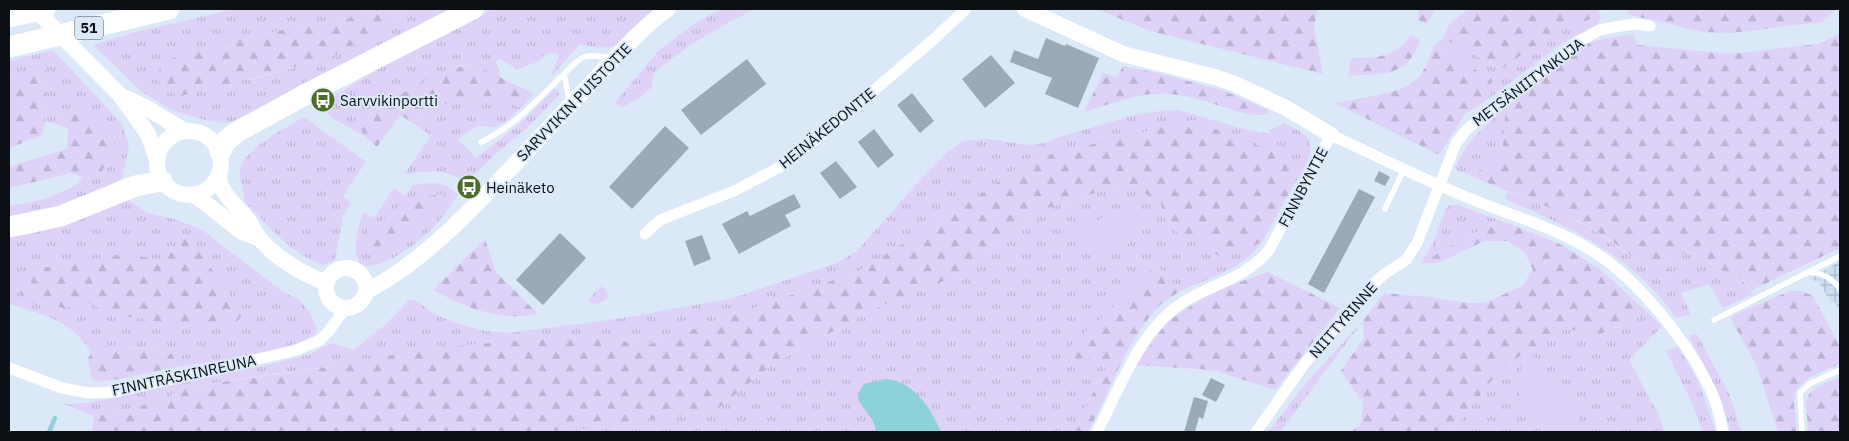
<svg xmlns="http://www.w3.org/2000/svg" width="1849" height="441" viewBox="0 0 1849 441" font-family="'IBM Plex Sans',sans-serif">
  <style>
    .industrial { fill: url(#industrial-grid) }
    .grass { fill: url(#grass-tufts); fill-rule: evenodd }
    .forest { fill: url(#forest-firs) }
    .garden { fill: #ded2f8 }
    .water { fill: #8dd2d8 }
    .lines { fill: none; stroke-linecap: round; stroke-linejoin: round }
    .stream { stroke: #8dd2d8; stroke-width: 4.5 }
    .building { fill: #99acb5 }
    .lane { stroke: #fff; stroke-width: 5.5 }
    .street { stroke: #fff; stroke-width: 11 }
    .secondary { stroke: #fff; stroke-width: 16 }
    .highway { stroke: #fff; stroke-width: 21 }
    .labels { text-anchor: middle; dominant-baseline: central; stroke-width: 4; stroke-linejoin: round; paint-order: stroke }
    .shield { fill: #dbe8f7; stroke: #4a5159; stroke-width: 1 }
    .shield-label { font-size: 14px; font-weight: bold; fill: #0c1015 }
    .street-label { font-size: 15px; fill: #0c1015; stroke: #dbe8f7 }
    .poi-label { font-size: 15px; fill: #0c1015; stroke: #dbe8f7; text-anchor: start }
  </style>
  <defs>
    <pattern id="industrial-grid" width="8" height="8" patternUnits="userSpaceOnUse" patternTransform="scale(1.25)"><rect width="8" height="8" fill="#cbdef2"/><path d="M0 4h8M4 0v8" fill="none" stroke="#adbdcf"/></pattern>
    <pattern id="grass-tufts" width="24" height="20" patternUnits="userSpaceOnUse" patternTransform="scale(1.25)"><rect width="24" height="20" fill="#ded2f8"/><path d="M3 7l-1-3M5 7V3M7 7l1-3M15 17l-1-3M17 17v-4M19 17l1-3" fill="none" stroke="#bdb3d4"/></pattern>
    <pattern id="forest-firs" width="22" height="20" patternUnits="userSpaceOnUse" patternTransform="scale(1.25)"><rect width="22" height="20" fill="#ded2f8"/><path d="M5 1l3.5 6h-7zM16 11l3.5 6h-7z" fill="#bdb3d4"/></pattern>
  </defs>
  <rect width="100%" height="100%" fill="#dbe8f7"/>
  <path class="industrial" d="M1840,261v52l-5,-11 -4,1 -12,-21 -9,-3z"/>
  <path class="grass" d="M235,9h215l-206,109 -18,5 -21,-3 -31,-9 -32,-19 -49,-47 39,-12zM396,10l7,5 -64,38 -28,10 -62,17 12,-46z
    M493,9h163l-42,37 -15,2 -19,-4 -29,33 8,-22 -4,-3 -9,2 -9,8 -21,8 -9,-8 -8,-3 -3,4 5,15 -28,-14 -14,2 -38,18 -39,21 -23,18 5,13 -32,-18 -7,-8 8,-6 2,-9 53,-32z
    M721,9h34c-38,19 -70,37 -102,65l-1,13 -11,10 -18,10 -9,-3 45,-54 35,-26z
    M1600,15l1,4 -4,5 -36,20 -71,54 2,-19 -58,-33 9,-8 59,31 26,-19 31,-18z
    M53,50l69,74 7,22 -7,32c-33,24 -74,35 -113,43v-15l36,-7 18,-7 13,-7 7,-8 19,-6 -40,-59 -5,12 -12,-2 2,-52 -38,9v-18z
    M558,89l1,6 -32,33 -35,29 -26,27c-19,-17 -34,-13 -58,-10l-3,-1 26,-37 -18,-13c15,-13 38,-24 59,-25 15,0 35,6 50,9 -15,13 -22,25 -43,18l-21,14 18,19 46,-36 31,-32z
    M1506,108l-4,47 -31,21 -16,-7c11,-28 29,-42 51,-61z
    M1178,110l62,18 30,6v-4l14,-7c7,4 15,7 21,12 15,14 -4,38 -12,51l3,-15 -268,-11 -51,37 -118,74 -208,73 -83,-8 -288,37 -93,14 -25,13 -45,12 -23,4 -30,-12 23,-1 26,-5 163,-35 34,-9 21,-11 22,7 31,-24 25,-26 5,-1 20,15 22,9 29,8 24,2 114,-15 110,-20 104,-35 20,-12 56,-63 33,-35 17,-12 23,-2 42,6 17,-2 15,-6 75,-22 25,-4z
    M304,117l62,45 -23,34 8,7 -8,13 -8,44 -11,5c-34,-11 -56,-40 -80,-64 1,-10 -5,-20 -4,-31 2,-20 48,-43 64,-53z
    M434,183c11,1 16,5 24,12 -9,12 -17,25 -27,35 -15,14 -48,40 -69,35 -12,-13 -4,-38 2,-53l10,6 20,-30 12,8 7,-11z
    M1127,183l34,20 4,14 34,20 9,-1 26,18 28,-12c-19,27 -53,36 -82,49l-24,-27 -34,35 -53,62c15,-3 26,-6 38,4l-34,67h-516l158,-21 59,-48 102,-55 80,-32 85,-66z
    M1508,192l45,16 47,26 66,48 5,-5 -4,-16c9,-7 23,-11 33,-5 6,3 10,9 16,11 18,8 27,11 38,27l-31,14 -14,-24 -28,9 10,22 -15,3c-41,-61 -106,-91 -171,-119z
    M129,200l18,13 30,7 24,9 82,63 17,8 9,12 8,16 -1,6c-42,23 -98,26 -145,34l4,-7 -3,-7c-27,-4 -55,-14 -80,-3 -7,-6 -12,-14 -19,-20 -18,-15 -42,-20 -64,-27v-67c42,-4 81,-23 120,-37z
    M1450,205h7l50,18 -25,6 -61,34 12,-20 13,-35z
    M601,286l8,8 -3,6 -9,4 -6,-1 -3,-3z
    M1648,313l14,13 -33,34 30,55 5,17h-212l49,-65 62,-37h19l16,5z
    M1363,321l-83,111h-12l37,-48z
    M1697,334l33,62 11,36h-10l-14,-42 -28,-54z
    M1678,346l21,37 17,49h-13l-11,-29 -26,-52z"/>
  <path class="forest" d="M1097,9h221l-4,18 9,47 -173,-43z
    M1419,9h18l-3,2 -8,13 -8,-4z
    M1468,9h129l3,6 -41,17 -31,18 -26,19 -59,-31 6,-13z
    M1626,9h211l-15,13 -91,11 -28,-1 -72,-17z
    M396,10l7,5 -64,38 -28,10 -134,34 -25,-21 20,-18 89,-24z
    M1840,33v215l-88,42c-11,-16 -25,-15 -39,-25 -8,-5 -14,-12 -24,-12 -8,0 -16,3 -22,8l4,16 -5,5c-22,-15 -42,-33 -65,-48 -41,-26 -86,-39 -130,-58l31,-21 4,-47c22,-19 58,-53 84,-65 13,-5 28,-7 42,-9l6,11 92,9 89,-10z
    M1410,35l10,5c-13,39 -37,33 -72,36l3,-17c26,-3 44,1 59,-24z
    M1434,46l58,33 -2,19 -25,16 -26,41 -104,-52c20,-4 66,-9 80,-22 10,-10 14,-22 19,-35z
    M473,64l61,30 -12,13c-15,-3 -35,-9 -50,-9 -21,1 -44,12 -59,25l-13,-8 -23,32 -13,-11 -5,-13c29,-23 77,-53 114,-59z
    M1123,66l35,7 64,17 46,20 1,3c-15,7 -52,-9 -68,-13 -9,-3 -20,-5 -30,-6 -29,-3 -59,10 -87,18l19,-39 14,4z
    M47,70l-2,52 -3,13 -33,13v-69z
    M62,112l15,3 28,12 12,21 -15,23 -19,6 -12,-4 -62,15v-21l58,-18 1,-20 -11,-5z
    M1192,120l96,37 8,14 -3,15 -31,56 -28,12 -13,3 -11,-6 -2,-15 -25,3 -19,-22 -3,-14 -34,-20 -86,27 -85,66 -80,32 -102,55 -59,48 -157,21h-466l2,-16 23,-4 45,-12 25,-13 142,-20 94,-18 145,-13 83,8 208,-73 118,-74 51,-37z
    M445,193l-6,13 -17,10 -7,13 -30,19 -17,3v-24l14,-6 22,-20z
    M1507,223l53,21 41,26 47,43 -50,22 -16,-5h-19l-61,37 -50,65h-101l10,-8 2,-21 -22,-32 23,-33 -1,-17 21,-28 44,4 40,6h17l37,-17 11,-16 -8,-17 -17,-12h-24l-46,22h-17l61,-34z
    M182,238h8l53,76 -7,9h-72l-54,-10 -23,-11 -22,6 -38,-6 -5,-1 -2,-10 24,-3v-4l-29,-3 3,-9 105,-18 43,6z
    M485,239l11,33 42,42c-38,8 -72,-6 -105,-24z
    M1156,264l24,27c-7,5 -16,10 -22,16 -33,36 -47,83 -70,125h-15l34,-67c-12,-10 -24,-7 -38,-4l-5,-4 8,-13 50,-45z
    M1268,272l72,36 -65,82 -63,-20 -76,-5c10,-13 24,-37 36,-46 28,-22 63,-36 96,-47z
    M1790,291h12l11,5 27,50v18c-15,7 -48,16 -46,37 0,11 3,20 2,31h-18l-21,-65 -26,-48 3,-4z
    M116,345l56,9 3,7 -4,7 -46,10 -27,4 -6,-4 -4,-19 4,-8 12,-5z
    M1840,377v55h-33c2,-8 0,-15 -1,-23 -2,-21 18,-25 34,-32z"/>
  <path class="garden" d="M1123,206c35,13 6,47 -19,49 -9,1 -14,-5 -20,-9 -3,-1 -5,-2 -7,-3 -6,-5 -7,-17 0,-20 7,-3 16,-1 23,-4 8,-4 15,-10 23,-13z
    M1528,357c24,-1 15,22 26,34 7,8 16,13 24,22l1,10 -2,6 -4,3h-10l-12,-8 -24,-8 -6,-8 -3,-8 5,-15 -2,-23z"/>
  <path class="water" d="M885,379c28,1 46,29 56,53h-64l-4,-11 -15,-21 1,-8 5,-8z"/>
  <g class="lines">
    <path class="stream" d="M49,432l6,-14"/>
  </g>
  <path class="building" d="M1046,38l19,8 1,-2 33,14 -21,50 -33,-14 7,-16 -42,-16 4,-12 24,9z
    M991,55l24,28 -30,25 -23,-29z
    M747,59l19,25 -65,51 -20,-25z
    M912,93l22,28 -14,12 -23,-28z
    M665,126l24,22 -57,61 -23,-22z
    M874,129l20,26 -16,13 -20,-26z
    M836,161l21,26 -17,12 -20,-26z
    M1379,171l11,6 -5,9 -11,-5z
    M1359,189l16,8 -51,96 -16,-9z
    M794,194l7,13 -16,8 6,11 -52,28 -17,-30 25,-13 3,5z
    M560,233l26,25 -43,47 -27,-25z
    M702,235l9,24 -17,7 -9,-25z
    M1211,378l14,7 -9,17 -14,-7z
    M1194,397l14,4 -5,18 -4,-2 -4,15h-11z"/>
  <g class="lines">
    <path class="lane" d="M570,103l-6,-29c21,-21 19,-20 49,-16
      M481,142c33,-15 57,-43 83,-68
      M1385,209l19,-40
      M1809,272c14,1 23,6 31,17
      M1714,320l126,-64
      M1802,432l-2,-39 9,-9 31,-14"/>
    <path class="street" d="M645,234l15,-14 74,-29 44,-23 41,-31 114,-97 33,-31
      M9,368l53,20 27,5 27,-1 181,-42 23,-10 9,-9 16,-23
      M1097,432c23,-44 43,-104 88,-131 29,-18 60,-22 84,-51l62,-115c46,21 91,44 138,63 32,14 66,23 98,39 12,6 25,13 36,21 43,31 94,95 113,145 3,9 5,20 7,29
      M1256,432l49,-69 65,-75 13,-13 23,-15 11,-17 39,-100 11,-14 112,-88 21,-11 14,-3 21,-3 15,2"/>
    <path class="secondary" d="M35,9l85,86 28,39 9,26
      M1025,9l98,45 92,23 20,7 51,24 45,27
      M124,97l21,10 40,24
      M157 163a32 32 0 1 1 64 0a32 32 0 1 1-64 0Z
      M218,177c5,21 22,31 33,47 3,5 4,10 8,14 17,21 43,35 67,45
      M193,195l11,7 38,30 16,6
      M326 288a20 20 0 1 1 40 0a20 20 0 1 1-40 0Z
      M367,291c57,-30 102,-79 146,-125 28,-30 56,-59 84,-89 22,-23 44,-49 71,-68"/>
    <path class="highway" d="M9,17l36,-8
      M9,47l160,-38
      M220,152l6,-11 11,-9 73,-40 163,-83
      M9,227l52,-11 74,-30 27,-5"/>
  </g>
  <defs>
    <symbol id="bus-disc" viewBox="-11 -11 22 22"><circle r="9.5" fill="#4d6d24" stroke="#dbe8f7"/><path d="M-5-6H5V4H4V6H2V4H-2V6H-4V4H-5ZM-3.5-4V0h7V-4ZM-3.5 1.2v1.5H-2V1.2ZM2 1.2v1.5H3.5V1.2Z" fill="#fff"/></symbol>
  </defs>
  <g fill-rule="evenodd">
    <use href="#bus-disc" x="309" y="86" width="28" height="28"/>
    <use href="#bus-disc" x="455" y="173" width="28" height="28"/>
  </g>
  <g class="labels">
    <rect class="shield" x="75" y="16.5" width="28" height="23" rx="4"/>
    <g class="shield-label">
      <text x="89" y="28">51</text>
    </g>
    <g class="street-label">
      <text transform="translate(1528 82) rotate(-37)">METSÄNIITYNKUJA</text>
      <text transform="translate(574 102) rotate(-46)">SARVVIKIN PUISTOTIE</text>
      <text transform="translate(827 128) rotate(-39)">HEINÄKEDONTIE</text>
      <text transform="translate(1303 187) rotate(-62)">FINNBYNTIE</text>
      <text transform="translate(1343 320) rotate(-49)">NIITTYRINNE</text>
      <text transform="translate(184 375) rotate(-12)">FINNTRÄSKINREUNA</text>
    </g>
    <g class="poi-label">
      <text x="340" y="100">Sarvvikinportti</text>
      <text x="486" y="187">Heinäketo</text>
    </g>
  </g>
  <rect width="1849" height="441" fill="none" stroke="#0c1015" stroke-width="20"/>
</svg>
